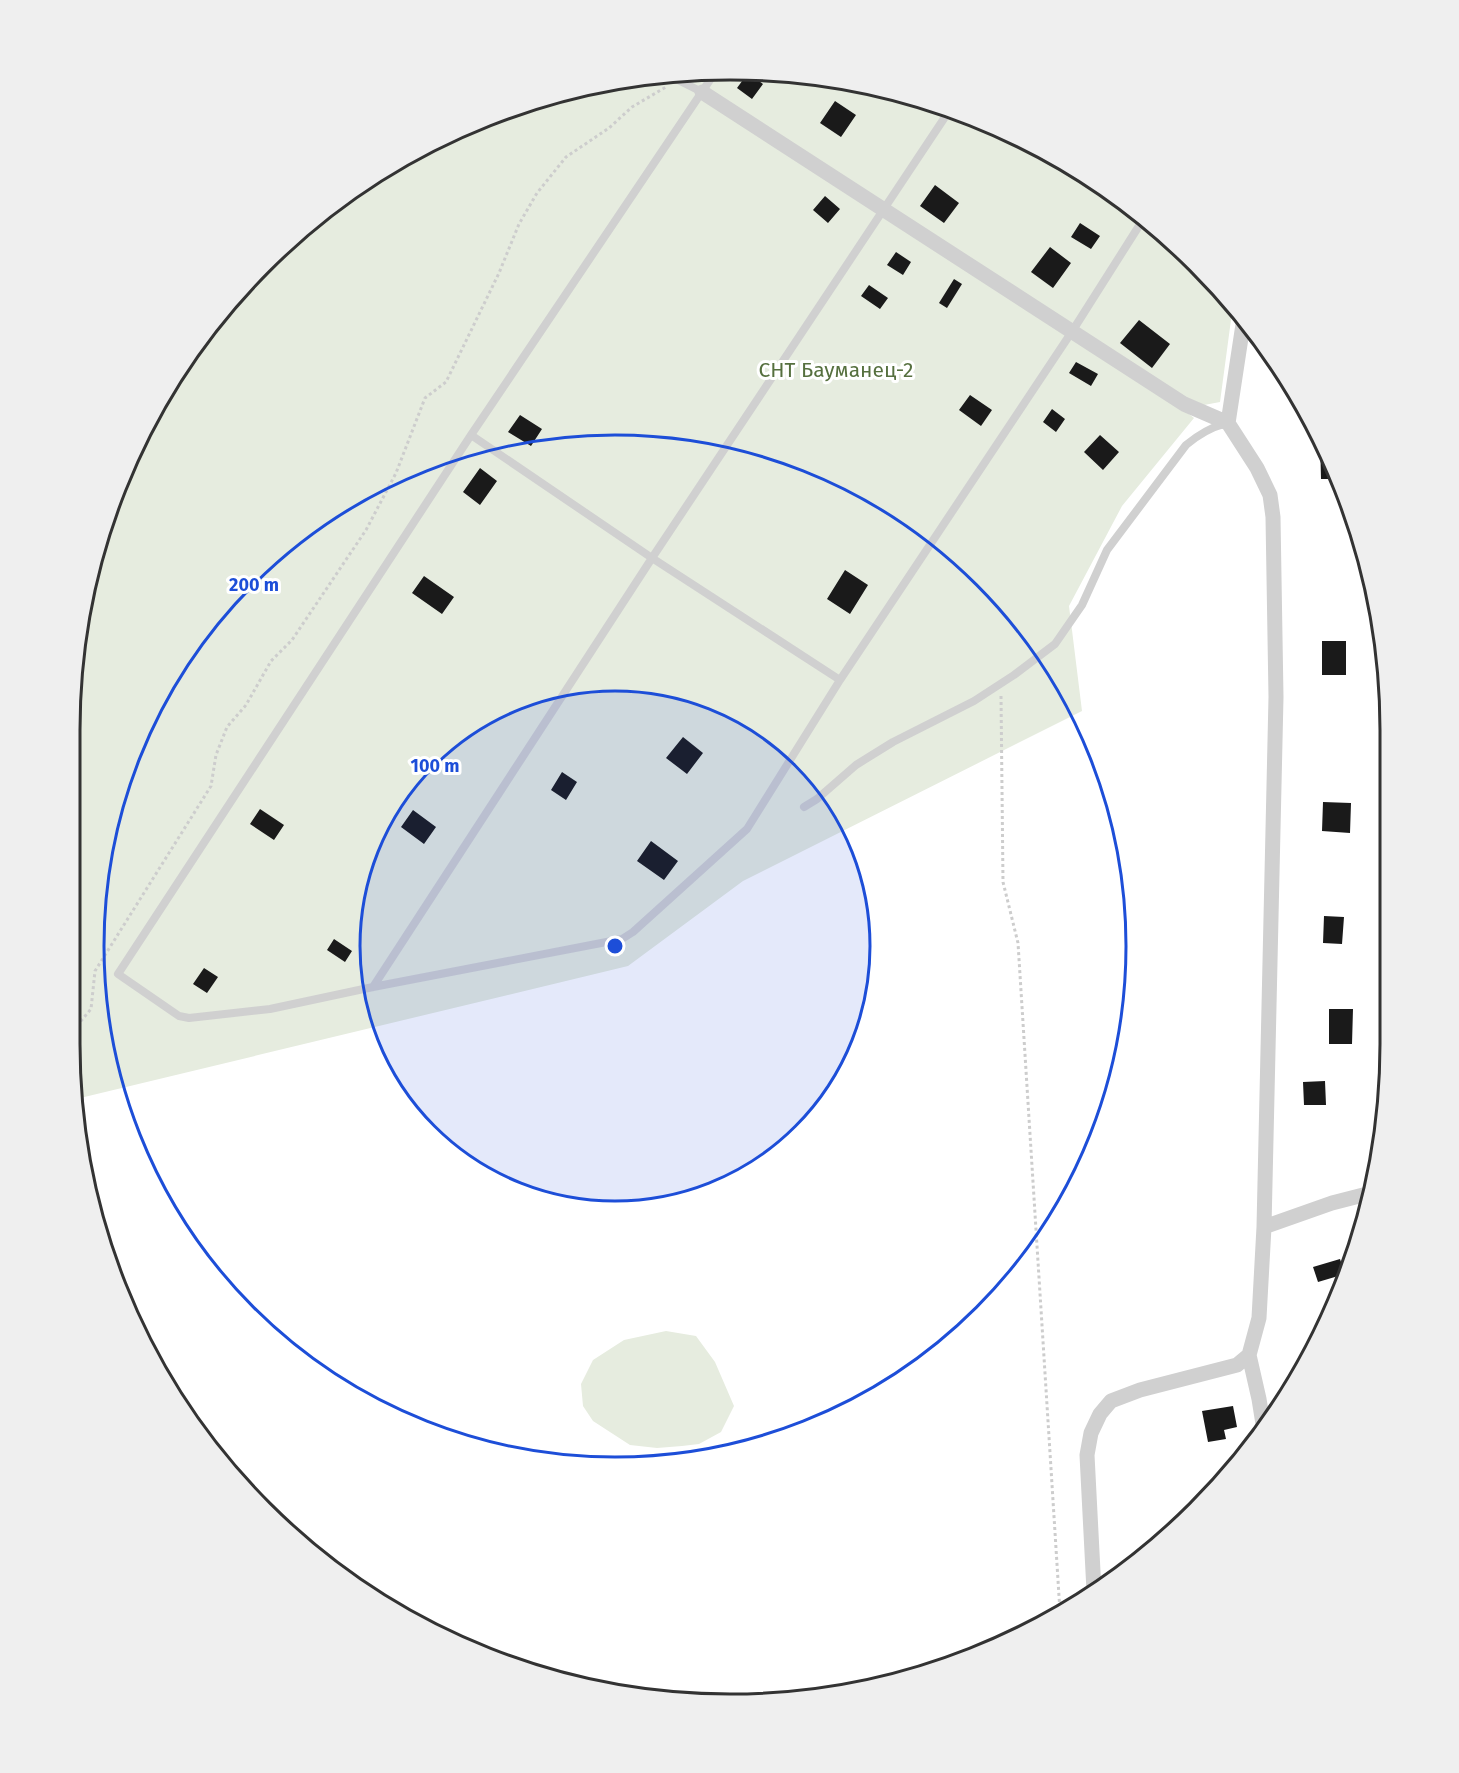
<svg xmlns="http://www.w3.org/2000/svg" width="1459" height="1773" viewBox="0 0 1459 1773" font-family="'Fira Sans',sans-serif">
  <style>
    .green { fill: #e6ecdf }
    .building { fill: #1a1a1a }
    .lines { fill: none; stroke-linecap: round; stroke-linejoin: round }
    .path { stroke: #cdcdcd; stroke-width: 3; stroke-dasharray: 3 3; stroke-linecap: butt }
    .service { stroke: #d0d0d0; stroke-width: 8 }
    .minor { stroke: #d0d0d0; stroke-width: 15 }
    .ring { fill: none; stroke: #1d4ed8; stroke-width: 3 }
    .labels { text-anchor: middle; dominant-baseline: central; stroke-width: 6; stroke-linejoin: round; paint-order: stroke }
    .park-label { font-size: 21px; fill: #56703f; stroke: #fff }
    .rim { fill: none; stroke: #333; stroke-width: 3 }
    .centre { fill: #1d4ed8; stroke: #fff; stroke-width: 3 }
    .ring-label { font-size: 18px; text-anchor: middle; font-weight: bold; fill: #1d4ed8; stroke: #fff; stroke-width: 6; stroke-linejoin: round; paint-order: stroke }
  </style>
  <rect width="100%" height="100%" fill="#fff"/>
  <path class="green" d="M687,70l129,5 126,29 118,54 105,75 68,72 -13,97 -37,7 11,9 -72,88 -53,100 13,105 -339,170 -115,85 -552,133 -7,-56 1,-357 12,-86 37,-123 61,-114 82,-100 100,-82 76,-44 121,-46z
    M666,1331l30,5 19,26 19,44 -13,26 -22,12 -17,2 -25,2 -27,-3 -37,-24 -10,-15 -2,-22 12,-24 31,-20z"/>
  <path class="building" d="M748,73l15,11 -11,15 -15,-11z
    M835,101l21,14 -15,22 -21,-14z
    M935,185l24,18 -15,20 -24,-17z
    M825,196l15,13 -12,14 -15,-13z
    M1080,223l20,13 -9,13 -20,-12z
    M1050,247l21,16 -18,25 -22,-16z
    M896,252l15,10 -8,13 -16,-10z
    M954,279l8,5 -15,24 -8,-5z
    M869,285l19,13 -8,11 -19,-13z
    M1139,320l31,24 -18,24 -32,-25z
    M1076,362l22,12 -7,12 -22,-13z
    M970,395l22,15 -11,16 -22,-16z
    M1052,409l13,10 -9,13 -13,-10z
    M520,415l22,14 -11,17 -23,-14z
    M1100,435l19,17 -16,18 -19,-18z
    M1320,438h2l15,41h-16z
    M480,468l17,13 -17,24 -17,-13z
    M845,570l23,15 -18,29 -23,-15z
    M424,576l30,21 -12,17 -30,-21z
    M1322,641h24v34h-24z
    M683,737l20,16 -16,21 -21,-16z
    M562,772l15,10 -11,18 -15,-10z
    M1323,802l28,1 -1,30 -28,-2z
    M260,809l24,16 -10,15 -24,-16z
    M413,810l23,17 -12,17 -23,-17z
    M651,841l27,20 -14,19 -27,-19z
    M1324,916l20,1 -2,27 -19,-1z
    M334,939l18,12 -7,11 -18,-12z
    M204,968l14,9 -11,16 -14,-9z
    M1329,1009h24l-1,35h-23z
    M1325,1081l1,24h-22l-1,-23z
    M1340,1259l5,15 -27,8 -5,-15z
    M1233,1406l4,21 -13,3 2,9 -18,3 -6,-31z"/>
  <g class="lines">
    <path class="path" d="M1001,696l2,186 15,61 42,669
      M69,1035l22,-26 4,-38 116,-185 5,-31 11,-28 19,-22 25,-44 21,-21 74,-110 30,-57 29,-75 21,-16 53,-109 20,-49 18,-31 29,-36 43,-29 23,-21 34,-20"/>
    <path class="service" d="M716,71l-245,364 -353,539 61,42 10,2 81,-9 103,-22 249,-48 11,-7 114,-103 93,-149 233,-350 71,-112
      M666,74l36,18
      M471,435l181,123 188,122
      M804,807l13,-8 39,-34 37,-23 81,-41 40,-26 41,-31 27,-39 25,-55 79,-105c12,-10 23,-17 38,-21
      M373,987l279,-429 299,-450"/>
    <path class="minor" d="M702,92l482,312 44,19 29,45 13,27 3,22 3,180 -12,530 -5,91 -10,37 -12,10 -97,25 -29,11 -11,13 -9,19 -4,22 7,136
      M1228,423l16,-105
      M1264,1227l68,-24 39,-10
      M1249,1355l10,44 4,25"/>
  </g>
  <circle cx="615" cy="946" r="255" fill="#1d4ed8" fill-opacity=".12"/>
  <g class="ring">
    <circle cx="615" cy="946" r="255"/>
    <circle cx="615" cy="946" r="511"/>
  </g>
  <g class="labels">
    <g class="park-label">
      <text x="836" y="370">СНТ Бауманец-2</text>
    </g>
  </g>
  <path d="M0 0H1459V1773H0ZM730 80H730A650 650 0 0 1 1380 730V1044A650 650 0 0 1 730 1694H730A650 650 0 0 1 80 1044V730A650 650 0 0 1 730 80Z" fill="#efefef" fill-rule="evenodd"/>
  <path class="rim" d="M730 80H730A650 650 0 0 1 1380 730V1044A650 650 0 0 1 730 1694H730A650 650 0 0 1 80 1044V730A650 650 0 0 1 730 80Z"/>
  <circle cx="615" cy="946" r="9" class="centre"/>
  <g class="ring-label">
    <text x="254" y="591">200 m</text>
    <text x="435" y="772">100 m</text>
  </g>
</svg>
